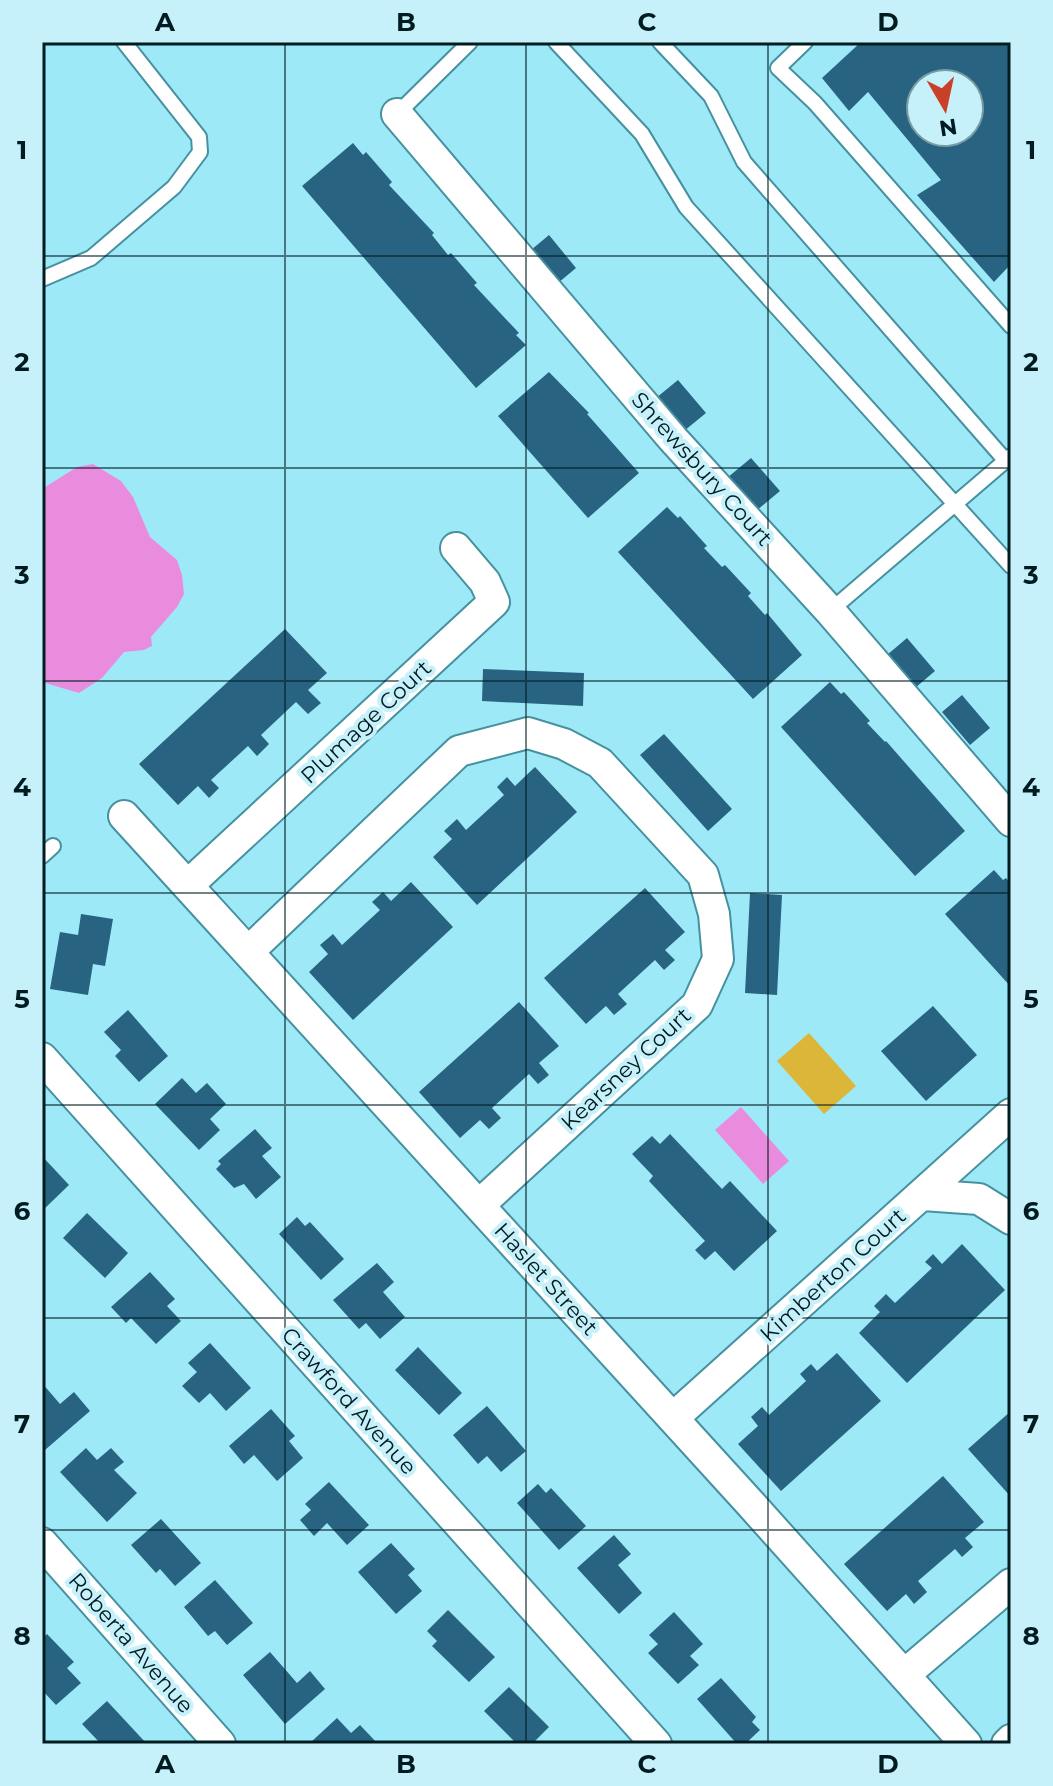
<svg xmlns="http://www.w3.org/2000/svg" width="1053" height="1786" viewBox="0 0 1053 1786" font-family="Montserrat,sans-serif">
  <style>
    .green { fill: #dbb638 }
    .water { fill: #ea8cde }
    .building { fill: #286481; fill-rule: evenodd }
    .lines { fill: none; stroke-linecap: round; stroke-linejoin: round }
    .lane-casing { stroke: #46919f; stroke-width: 18 }
    .street-casing { stroke: #46919f; stroke-width: 34 }
    .lane { stroke: #fff; stroke-width: 14 }
    .street { stroke: #fff; stroke-width: 30 }
    .grid { fill: none; stroke: #001c21; stroke-width: 2; stroke-opacity: 0.55 }
    .labels { text-anchor: middle; dominant-baseline: central; stroke-width: 8; stroke-linejoin: round; paint-order: stroke }
    .street-label { font-size: 22px; fill: #001c21; stroke: #c6f1fa }
    .neatline { fill: none; stroke: #001c21; stroke-width: 3 }
    .grid-label { font-size: 26px; text-anchor: middle; font-weight: bold; fill: #001c21 }
  </style>
  <rect width="100%" height="100%" fill="#9ee9f8"/>
  <path class="green" d="M809,1033l47,53 -32,28 -47,-53z"/>
  <path class="water" d="M93,464l28,17 12,16 17,40 27,23 5,15 2,19 -7,13 -26,30 1,9 -8,4 -20,2 -22,26 -23,15 -37,-11v-193l35,-22z
    M741,1107l48,54 -26,23 -48,-54z"/>
  <path class="building" d="M861,42h150v222l-17,18 -77,-87 24,-15 -73,-88 -19,19 -27,-33zM921,84h48v48h-48z
    M353,143l10,12 3,-3 26,30 -3,3 45,48 -2,2 16,20 3,-2 26,30 -3,2 45,48 -3,2 10,10 -50,43 -174,-202z
    M549,235l27,33 -18,15 -27,-33z
    M549,372l40,41 -2,1 52,59 -51,45 -90,-102z
    M678,380l28,33 -22,18 -28,-33z
    M751,458l29,33 -24,20 -29,-33z
    M667,507l11,11 2,-2 27,30 -3,2 18,19 3,-2 26,28 -3,3 17,19 2,-2 35,42 -49,44 -135,-147z
    M285,629l42,44 -19,17 13,13 -13,11 -12,-12 -35,33 8,9 -12,12 -9,-10 -37,34 8,8 -10,10 -11,-12 -20,19 -39,-41z
    M907,638l28,33 -20,17 -28,-33z
    M483,669l101,4 -1,33 -101,-5z
    M830,682l11,12 3,-2 26,29 -3,2 18,19 1,-1 79,90 -50,45 -134,-149z
    M962,695l28,33 -20,17 -28,-33z
    M664,734l68,75 -24,22 -68,-76z
    M535,767l42,45 -100,93 -44,-48 19,-18 -8,-8 13,-12 9,11 38,-35 -7,-8 10,-10 8,9z
    M994,870l9,10 3,-2 5,6v103l-66,-73z
    M411,882l42,45 -100,93 -44,-48 19,-18 -8,-9 13,-11 9,11 38,-35 -8,-8 11,-10 8,9z
    M645,888l40,44 -20,18 10,10 -11,10 -9,-10 -37,34 9,10 -13,11 -8,-9 -20,18 -42,-46z
    M750,893l32,2 -5,100 -32,-2z
    M81,914l32,5 -8,47 -12,-2 -5,31 -38,-6 10,-57 18,3z
    M519,1002l40,44 -20,17 10,12 -11,9 -9,-10 -37,34 9,10 -12,11 -9,-9 -20,18 -41,-46z
    M933,1006l44,49 -51,46 -45,-50z
    M128,1010l40,46 -29,26 -24,-26 6,-6 -17,-18z
    M182,1078l14,15 11,-10 19,21 -16,15 10,11 -21,20 -44,-46z
    M255,1129l17,19 -10,8 19,21 -25,22 -12,-15 -10,4 -18,-19 5,-5 -3,-3z
    M670,1134l52,55 8,-8 47,50 -43,40 -19,-20 -10,9 -10,-10 10,-9 -56,-60 4,-5 -21,-22 20,-18 8,8z
    M42,1156l27,29 -27,26z
    M87,1213l41,40 -23,25 -42,-40z
    M297,1217l8,9 5,-4 34,37 -23,21 -42,-46z
    M962,1244l43,46 -98,93 -48,-50 21,-21 -6,-6 12,-12 9,9 37,-35 -7,-6 8,-8 9,10z
    M377,1263l17,19 -11,10 22,25 -25,22 -14,-16 -7,6 -26,-29z
    M150,1272l25,27 -8,7 14,15 -25,23 -25,-26 -5,5 -15,-16z
    M210,1343l41,45 -25,23 -16,-18 -11,10 -17,-17 15,-14 -9,-9z
    M418,1347l44,46 -23,22 -44,-45z
    M837,1353l44,48 -100,90 -43,-47 20,-18 -7,-9 11,-10 7,8 37,-34 -6,-7 11,-10 6,7z
    M42,1383l18,21 14,-12 16,19 -45,39 -3,-3z
    M487,1406l39,45 -25,21 -14,-16 -9,8 -25,-29z
    M271,1409l24,27 -6,5 14,17 -26,23 -23,-26 -10,9 -15,-18z
    M1011,1411v86l-43,-48z
    M86,1448l11,12 14,-12 13,14 -10,8 23,23 -30,29 -47,-50z
    M943,1476l41,46 -19,16 8,9 -11,10 -7,-8 -37,32 9,11 -13,12 -8,-10 -19,17 -43,-47z
    M329,1482l40,43 -22,20 -20,-22 -13,13 -14,-16 11,-10 -6,-6z
    M538,1484l8,9 5,-5 35,38 -27,24 -42,-47z
    M161,1519l40,44 -26,23 -15,-17 -4,4 -25,-28z
    M614,1535l17,19 -13,11 24,28 -23,21 -42,-46z
    M391,1543l24,26 -7,6 14,16 -26,23 -38,-42z
    M215,1580l38,43 -26,22 -12,-14 -7,5 -24,-29z
    M448,1610l47,47 -26,25 -37,-36 5,-5 -10,-10z
    M674,1612l29,32 -13,12 9,9 -21,19 -30,-31 10,-9 -9,-9z
    M47,1634l27,28 -7,6 14,15 -25,22 -14,-15v-51z
    M270,1652l27,31 13,-12 15,18 -40,35 -42,-49z
    M721,1678l35,39 -4,5 8,8 -15,14h-8l-40,-45z
    M509,1687l40,40 -17,17h-15l-33,-33z
    M107,1701l40,43h-46l-19,-20z
    M337,1718l14,15 9,-8 18,19h-65l-2,-2z"/>
  <g class="lines">
    <defs>
      <path id="lane" d="M556,42l86,92 44,73 325,359
        M660,42l51,54 33,66 261,298
        M805,42l-27,26 37,35 196,223
        M397,114l73,-72
        M42,279l49,-21 83,-71 26,-35 -1,-15 -75,-95
        M830,611l181,-155
        M42,856l11,-10"/>
      <path id="street" d="M397,114l276,325 157,172 181,210
        M124,816l625,686 217,242
        M188,885l306,-283 -9,-20 -29,-34
        M248,952l211,-201 69,-18 36,11 36,19 103,112 11,39 4,45 -21,46 -218,200
        M42,1058l614,686
        M923,1195l56,4 32,20
        M673,1418l338,-304
        M42,1543l178,201
        M904,1675l107,-91
        M1007,1744l4,-4"/>
    </defs>
    <use href="#lane" class="lane-casing"/>
    <use href="#street" class="street-casing"/>
    <use href="#lane" class="lane"/>
    <use href="#street" class="street"/>
  </g>
  <path class="grid" d="M285,42v1702M526,42v1702M768,42v1702M42,256h969M42,468h969M42,681h969M42,893h969M42,1105h969M42,1318h969M42,1530h969"/>
  <g class="labels">
    <g class="street-label">
      <text transform="translate(702 469) rotate(48)">Shrewsbury Court</text>
      <text transform="translate(366 722) rotate(-43)">Plumage Court</text>
      <text transform="translate(626 1069) rotate(-43)">Kearsney Court</text>
      <text transform="translate(833 1275) rotate(-42)">Kimberton Court</text>
      <text transform="translate(546 1279) rotate(48)">Haslet Street</text>
      <text transform="translate(349 1401) rotate(48)">Crawford Avenue</text>
      <text transform="translate(131 1643) rotate(49)">Roberta Avenue</text>
    </g>
  </g>
  <rect width="1053" height="1786" fill="none" stroke="#c6f1fa" stroke-width="88"/>
  <g transform="translate(945 108) rotate(171)"><circle r="38" fill="#c6f1fa" stroke="#779ca3" stroke-width="2"/>
  <path d="M0-6L14 30L0 20L-14 30Z" fill="#ca3f28"/>
  <text y="-12" font-size="22" font-weight="bold" text-anchor="middle" fill="#001c21">N</text>
  </g>
  <rect x="44" y="44" width="965" height="1698" class="neatline"/>
  <g class="grid-label">
    <text x="165" y="31">A</text>
    <text x="406" y="31">B</text>
    <text x="647" y="31">C</text>
    <text x="888" y="31">D</text>
    <text x="22" y="159">1</text>
    <text x="1031" y="159">1</text>
    <text x="22" y="371">2</text>
    <text x="1031" y="371">2</text>
    <text x="22" y="584">3</text>
    <text x="1031" y="584">3</text>
    <text x="22" y="796">4</text>
    <text x="1031" y="796">4</text>
    <text x="22" y="1008">5</text>
    <text x="1031" y="1008">5</text>
    <text x="22" y="1220">6</text>
    <text x="1031" y="1220">6</text>
    <text x="22" y="1433">7</text>
    <text x="1031" y="1433">7</text>
    <text x="22" y="1645">8</text>
    <text x="1031" y="1645">8</text>
    <text x="165" y="1773">A</text>
    <text x="406" y="1773">B</text>
    <text x="647" y="1773">C</text>
    <text x="888" y="1773">D</text>
  </g>
</svg>
